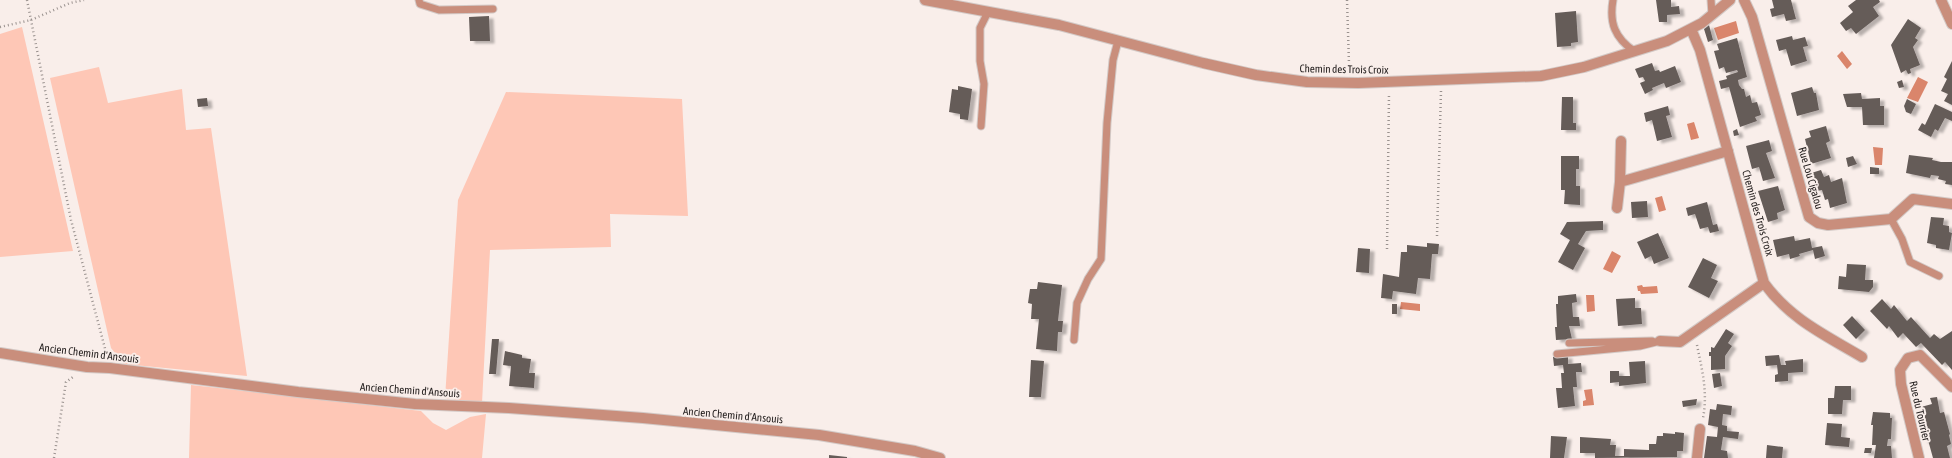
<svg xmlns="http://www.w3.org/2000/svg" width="1952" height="458" viewBox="0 0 1952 458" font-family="'Asap Condensed',sans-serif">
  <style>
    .green { fill: #fec7b6 }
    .water { fill: #da856b }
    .building { fill: #655c59; filter: url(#shadow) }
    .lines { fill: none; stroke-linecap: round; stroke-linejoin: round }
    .lane-casing { stroke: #d3c9c6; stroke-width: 9 }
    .street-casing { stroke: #d3c9c6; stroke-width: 12 }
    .path { stroke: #9a928f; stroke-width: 2.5; stroke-dasharray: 1 3; stroke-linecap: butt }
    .lane { stroke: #c98e7c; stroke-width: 7 }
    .street { stroke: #c98e7c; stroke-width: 10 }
    .labels { text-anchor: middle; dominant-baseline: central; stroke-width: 4; stroke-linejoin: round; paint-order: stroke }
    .street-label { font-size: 11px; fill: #262120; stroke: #f9eeea }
  </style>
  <defs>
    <filter id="shadow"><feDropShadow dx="4.5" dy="2.5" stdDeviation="1" flood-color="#0004"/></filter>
  </defs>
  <rect width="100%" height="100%" fill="#f9eeea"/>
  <path class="green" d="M22,27l51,224 -73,6v-223z
    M99,67l9,36 74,-14 4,41 25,-2 36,248 -123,-12 -13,-16 -61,-270z
    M506,92l176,7 6,117 -78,-2 1,33 -121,3 -8,153 -37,-5 13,-198z
    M191,385l230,26 12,12 13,7 24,-13 16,-3 -4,44h-293z"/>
  <path class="water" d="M1736,21l3,12 -21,7 -4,-12z
    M1842,51l10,13 -5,5 -10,-13z
    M1918,77l10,5 -10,20 -11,-4z
    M1694,122l5,16 -8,2 -4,-16z
    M1873,147l10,1 -1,17h-7z
    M1662,196l4,14 -7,2 -4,-14z
    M1612,251l9,5 -9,17 -9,-4z
    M1642,285l1,2 14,-1 1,7 -17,1 -1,-3h-2l-1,-5z
    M1586,295h8l1,16 -8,1z
    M1401,302l19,2v7l-20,-2z
    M1592,389l2,16 -11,1v-5l3,-1 -2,-10z"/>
  <path class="building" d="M1656,0h15v7l8,-1 1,8 -13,1v7h-8z
    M1772,0h19l5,19 -10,2 -2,-7 -12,3 -2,-8 4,-1z
    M1856,0h23l1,2 -7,5 6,9 -23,18 -5,-6 -5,3 -6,-8 13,-11 -5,-6z
    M1576,11l2,31 -7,1v3l-14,1 -2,-34z
    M489,16l1,25h-20l-1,-24z
    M1908,19l13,9 -6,10 3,2 -5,7 7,18 -10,4 1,4 -3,1 -2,-4 -5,3 -10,-28z
    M1709,25l4,15 -5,2 -4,-13z
    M1792,36l1,4 12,-3 3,9 -5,1 4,14 -16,5 -5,-17 -7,2 -3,-11z
    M1737,38l10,39 -9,3 1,5 3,4h2l2,8 4,-2 2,8 5,-1 4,13 -6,2 2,4 -17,6 -11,-40 -8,2 -2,-8 8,-2 -1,-3 12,-4 -1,-2 -11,3 -2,-6 -5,2 -5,-18 5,-1 -2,-6z
    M1952,61v44l-8,-4 4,-7 -7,-3 6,-12 -3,-2z
    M1652,63l3,8 4,-1 1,2 15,-6 6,16 -15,6 -2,-5 -12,5 1,2 -8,4 -5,-11 5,-2 -2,-4 -4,1 -4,-9z
    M1902,80l2,7 -5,1 -2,-6z
    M958,86l14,3 -4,31 -8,-1v-5l-11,-2 3,-23 6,1z
    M1812,87l2,6h2l3,17 -22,6 -6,-23z
    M1861,93l1,6 18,-1v8h4v19h-21l-1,-18h-15l-4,-13z
    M1562,97h11v26h3v7h-15z
    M207,98l1,8 -10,1 -1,-8z
    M1907,99l9,5 -5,10 -5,-2 -2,-6z
    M1935,104l17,8v9l-7,-3 -7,13 -3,-2 -4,8 -13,-7 4,-7 3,2z
    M1668,106l2,9 -4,1 6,21 -15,4 -5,-21 -6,2 -2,-9z
    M1826,126l4,15 -4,2 5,15 -20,6 -6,-25 6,-2 -2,-6z
    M1737,129l2,6 -5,1 -1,-5z
    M1769,140l3,11 -6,2 9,25 -12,3 -4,-14 -7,2 -6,-23z
    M1909,155l24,3 -1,2 9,2h11v23l-7,-1 1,-3 -8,-2 1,-3 -8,-1 -1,3 -24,-5z
    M1561,156h18v13h-3v17h4v19l-16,-1 1,-14h-4z
    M1853,156l4,8 -9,3 -2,-9z
    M1870,167l9,1v6h-9z
    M1821,170l3,7 5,-2 2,7 11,-4 5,25 -17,5 -2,-9 -3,1 -3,-10 -5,1 -4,-11 -3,1 -2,-7z
    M1778,186l7,24 -8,3 1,6 -10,3 -10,-31z
    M1647,201l1,16 -16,1 -1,-16z
    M1707,202l6,23 4,-1 2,7 -9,2 -2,-6 -8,2 -5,-15 -7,2 -2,-8z
    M1931,217l13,1 -1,7 6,1v6l3,1 -3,17 -13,-2v-3l-9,-2z
    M1603,221v9l-17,1 -8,13 7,4 -12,22 -15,-8 12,-22 -10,-6 7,-12z
    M1658,233l11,25 -15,6 -3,-8 -6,3 -8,-17z
    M1794,236l1,5 15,-3 2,10 10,-2 3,10 -10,3 -2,-9 -14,4 1,2 -10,3 -1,-5 -12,3 -4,-17z
    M1427,243l12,1 -1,10h-6l-2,25 -12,-1 -2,16 -23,-3 -1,8 -11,-1 2,-24 16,3 2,-25h6v-7l20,2z
    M1358,248l12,1 -1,24 -13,-1z
    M1703,258l14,7 -6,13 7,3 -9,17 -21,-11z
    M1847,264l19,1 -1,15h8v7l-4,5 -31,-3 1,-13 7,1z
    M1038,282l24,3 -4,36h5l-1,11h-4l-1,19 -21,-2 3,-30h-8l1,-15 -4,-1 2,-14h7z
    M1576,294l1,8 -5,1 1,14h6l1,9h-11l3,13 -16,1 -1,-13h2l-1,-23h2v-8z
    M1635,298v10h6l1,16 -24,2 -2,-27z
    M1882,299l9,10 3,-4 13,16 4,-4 19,21 4,-4 6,5 12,-8v39l-7,-8 -3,3 -21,-22 -5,4 -13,-14 -5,5 -9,-12 -2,3 -17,-18z
    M1392,304h5v10h-5z
    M1852,316l13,14 -9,9 -13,-14z
    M1726,329l8,5 -6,9 4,3 -7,10v13l-14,1v-14h-2v-4h2v-5l3,1z
    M492,339h7l-3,35h-7z
    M505,351l17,4v3l9,1 -2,14h6l-1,15 -25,-2 2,-20 -8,-1z
    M1779,355l2,10h5l-1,-4 18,-2v13l-15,1v8l-13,1v-7l3,-1 -1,-9 -11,1 -1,-10z
    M1568,356v8l13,-1 1,9h-6l1,15h-4l2,19 -17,2 -2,-20h6l-1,-15h3l-1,-8 -9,1 -1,-9z
    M1031,360l13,1 -3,36h-12z
    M1645,361l1,22 -27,3v-4l-9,1v-12h9v5h11l-1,-14z
    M1720,373l2,13 -8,2 -2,-14z
    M1835,386h16v14h-8l-1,14h-14v-16h6z
    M1937,397l3,16 4,-1 6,22 -1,1 2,9 -4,2 3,12h-17l-5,-18 -4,1 -2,-9 4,-1 -5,-24 11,-3 -2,-6z
    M1697,399l-1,6 -13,2 -1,-6z
    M1717,404l15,2 -1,9 -8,-1 -1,11 5,1v5l12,1 -1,7 -15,-2 -2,13 6,1 1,7h-24l3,-22 10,1 1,-10 -10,-2 2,-16 6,1z
    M1873,412l17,1v5h2l-1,21h-3l-1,7h4l1,12h-18l2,-13h-4l1,-20h-2z
    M1827,423l15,1 -1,13 9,1 -1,9 -24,-2z
    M1675,432l9,1 -1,18h-6v6l-82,1v-5h-15v-16l31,2 -1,6h6l-1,11h9v-7l25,1v-6h7l1,-8h6v-3l12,1z
    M1551,436l16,1 -3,21h-14z
    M1767,445l16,2 -1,11h-16z
    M1865,448h7l-1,5h-7z
    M829,455l18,2v1h-18z"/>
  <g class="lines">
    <defs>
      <path id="lane" d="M419,0l1,4 19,6 54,-1
        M1613,0c-4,23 2,38 21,51
        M1711,0l1,15
        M981,126l3,-42 -4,-23v-33l8,-16
        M1891,219l11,20 8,23 29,14
        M1074,340l3,-37 11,-24 13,-20 6,-136 6,-63 5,-19
        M1569,343l83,-2
        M1557,354l83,-8 20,-5"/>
      <path id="street" d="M925,0l134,25 144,38 53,12 51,7 51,1 183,-7 43,-9 83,-26 35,-18 28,-23
        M1744,0l8,17 57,200 9,6 10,2 63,-6 22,-20 39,5
        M1941,0l11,24
        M1691,29l9,21 64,233c26,36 61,52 98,74
        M1620,182l108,-31
        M1617,208l3,-26 1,-41
        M1660,341l20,1 84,-59
        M0,353l87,14 23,1 188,24 117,12 94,4 134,10 176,17 96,16 25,7
        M1697,458l3,-29
        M1919,458l-18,-74 -1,-14 8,-12 12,-3 32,32"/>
    </defs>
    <use href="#lane" class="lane-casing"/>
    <use href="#street" class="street-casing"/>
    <path class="path" d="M27,0l44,220 36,136
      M1347,0l2,64 2,9
      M0,27l31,-7 39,-17 14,-3
      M1437,236l4,-145
      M1387,249l2,-156
      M1697,345c5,25 11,47 6,73
      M54,458l12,-76 7,-5"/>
    <use href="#lane" class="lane"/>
    <use href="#street" class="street"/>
  </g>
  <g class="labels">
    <g class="street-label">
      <text transform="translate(1344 69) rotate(1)">Chemin des Trois Croix</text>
      <text transform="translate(1811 178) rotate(74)">Rue Lou Cigalou</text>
      <text transform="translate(1758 213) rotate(74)">Chemin des Trois Croix</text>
      <text transform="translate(89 353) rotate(7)">Ancien Chemin d'Ansouis</text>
      <text transform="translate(410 390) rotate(4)">Ancien Chemin d'Ansouis</text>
      <text transform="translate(1920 411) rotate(77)">Rue du Tourrier</text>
      <text transform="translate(733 415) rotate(5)">Ancien Chemin d'Ansouis</text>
    </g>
  </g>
</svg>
